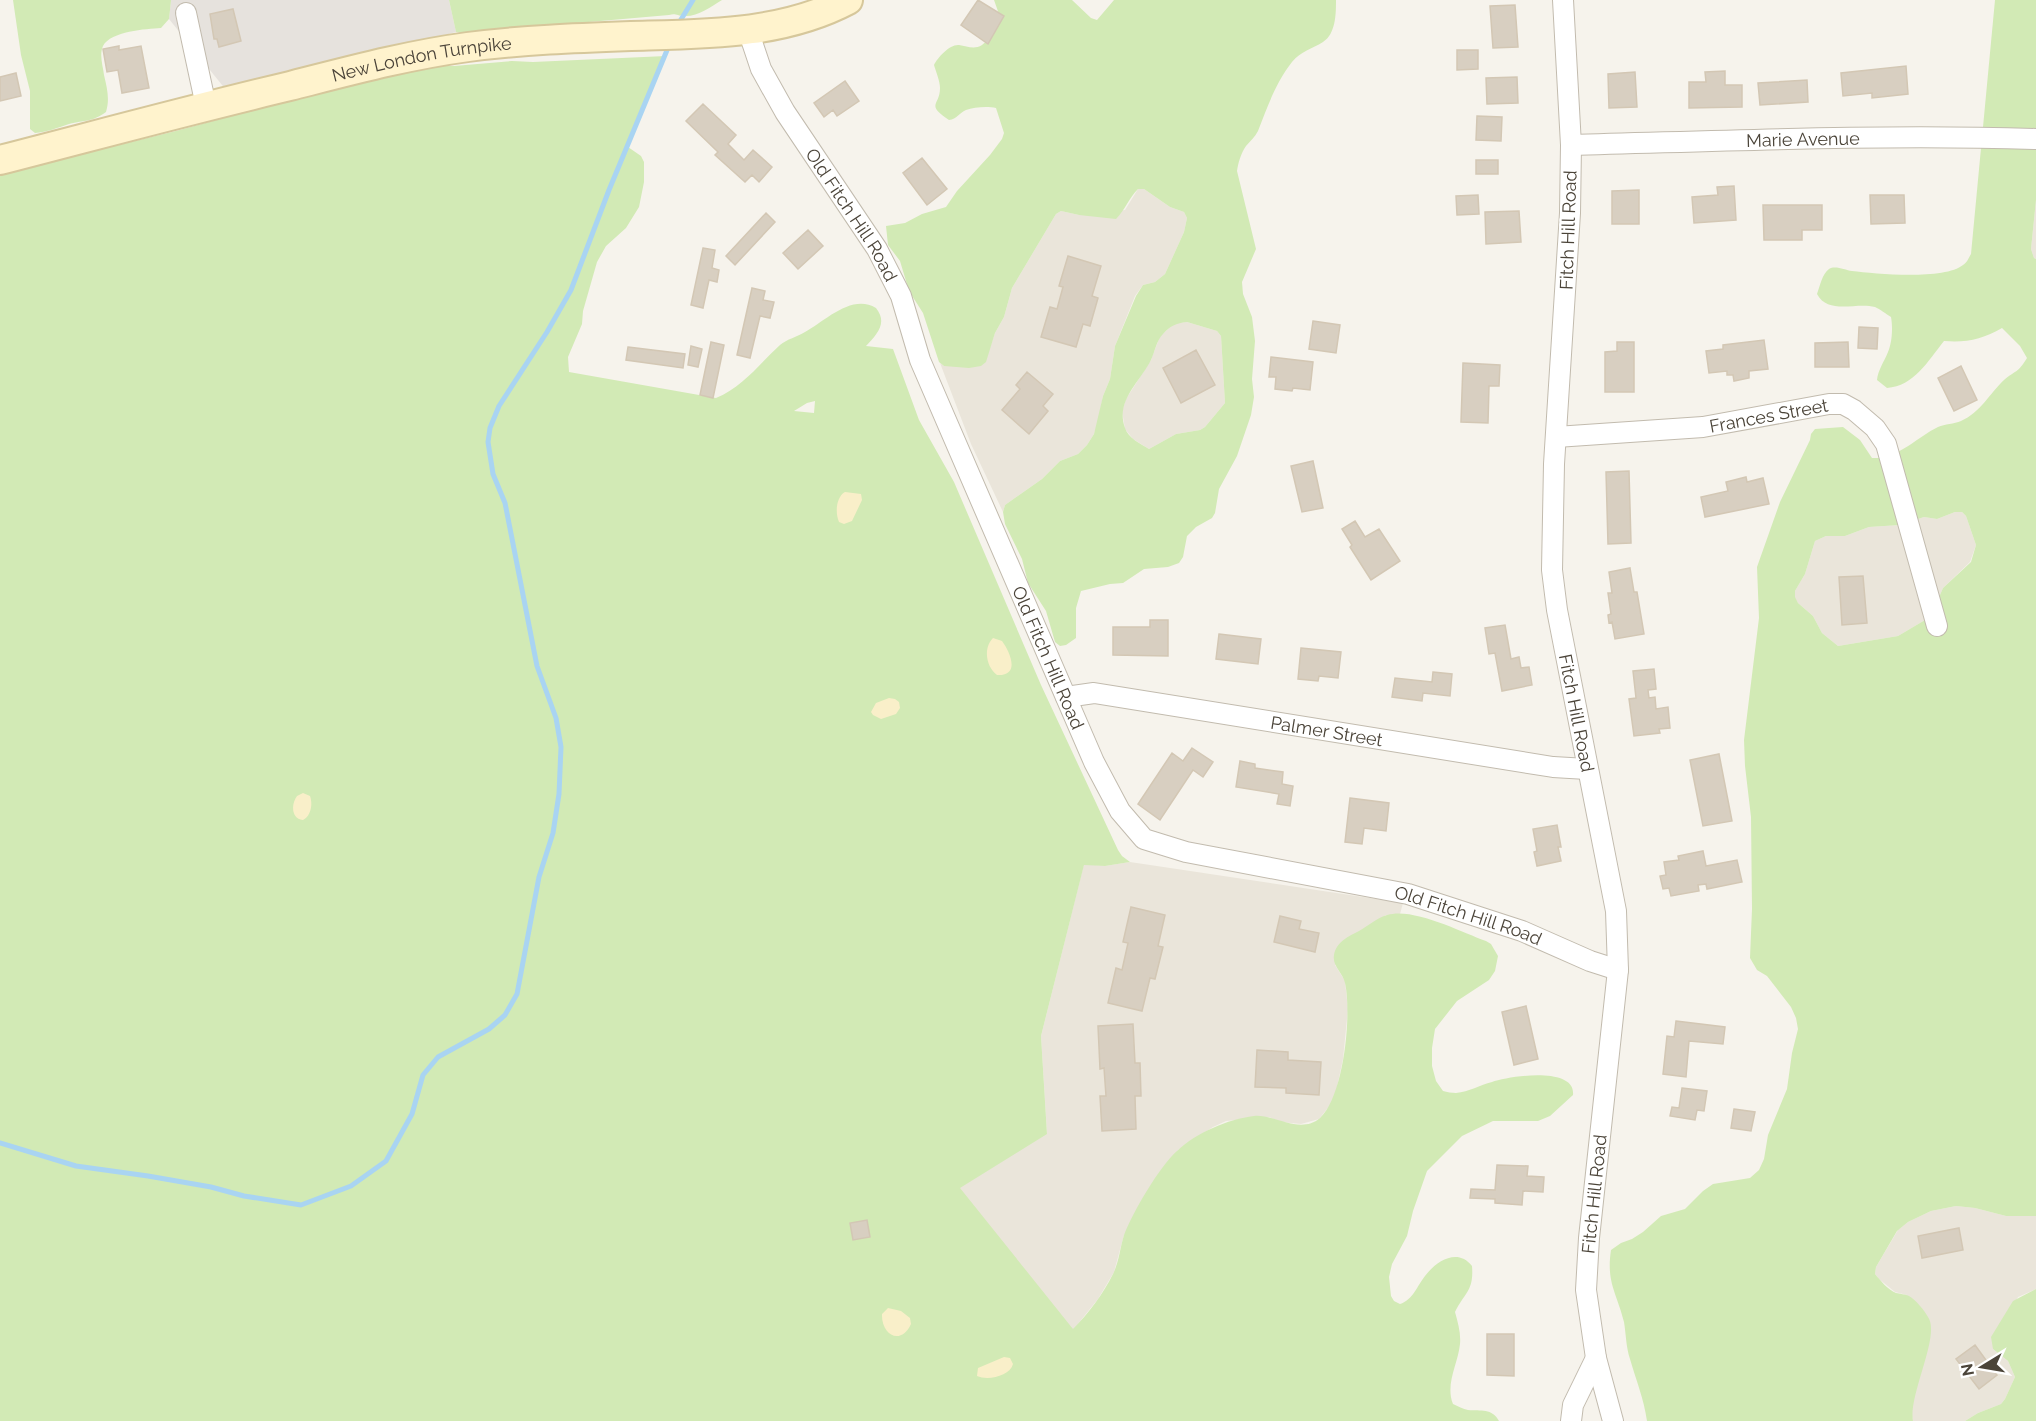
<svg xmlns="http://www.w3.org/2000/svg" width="2036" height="1421" viewBox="0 0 2036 1421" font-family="Raleway,sans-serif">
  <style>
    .residential { fill: #eae5da }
    .industrial { fill: #e6e2dd }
    .green { fill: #d2eab5; fill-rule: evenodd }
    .sand { fill: #f9efc9 }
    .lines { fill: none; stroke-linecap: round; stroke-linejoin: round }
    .stream { stroke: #a9d4f2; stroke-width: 5 }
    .building { fill: #d8cfc1; stroke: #d3c7b4; stroke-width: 1.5 }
    .minor-casing { stroke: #c2bbae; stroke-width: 22 }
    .secondary-casing { stroke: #d6c79b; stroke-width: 32 }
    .minor { stroke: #fff; stroke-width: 20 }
    .secondary { stroke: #fff3cd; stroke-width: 28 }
    .labels { text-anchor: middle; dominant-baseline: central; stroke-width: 4.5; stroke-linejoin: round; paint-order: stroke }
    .street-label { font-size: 18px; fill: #4b4439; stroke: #fff }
  </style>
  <rect width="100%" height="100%" fill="#f6f3ec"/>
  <path class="residential" d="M1138,189h6l26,18 14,5 3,6 -3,14 -19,42 -10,8 -12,3 -8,11 -20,50 -5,33 -7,17 -5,26 -4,12 -7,11 -9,9 -18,7 -18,18 -37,26 -2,7 -32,-68 -31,-81 4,3 41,-4 10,-29 9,-16 8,-29 44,-74 5,-3 18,4 46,-5z
    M2036,200v59l-2,-1 -3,-9z
    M1187,322l30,9 4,5 4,67 -20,24 -5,3 -24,4 -27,15 -16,-10 -8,-10 -3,-18 4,-12 25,-39 9,-24 15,-13z
    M1955,512h7l4,4 10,29 -6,17 -27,26 -10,23 -8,9 -27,16 -60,10 -16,-13 -9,-17 -15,-13 -3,-5v-7l10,-17 10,-33 11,-5h19l24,-9 31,-2 24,-8 13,2z
    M1130,862l273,41 -3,11 -14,1 -17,11 -34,39 10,16 3,28 -5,50 -7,33 -5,12 -12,15 -18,5 -20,-2 -12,-5 -43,4 -13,6 -35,23 -54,85 -10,37 -16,27 -25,31 -114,-142 88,-55 -6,-97 43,-172 21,2z
    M1956,1206l19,2 31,8h30v73l-18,8 -25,52 15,12 7,16 -10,22 -4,5 -23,9 -13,8h-52l-2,-9 4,-19 -8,-98 -12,-3 -16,-13 -4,-5 1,-7 22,-37 10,-8 23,-11z"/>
  <path class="industrial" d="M171,0h278l7,32 -230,58 -57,-71z"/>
  <path class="green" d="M13,0h158v1l-2,18 -8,9c-15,1 -50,3 -58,18 -4,9 0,20 1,29 3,13 6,24 2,37 -14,10 -21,8 -37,12 -12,4 -22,8 -34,9l-5,-4v-38l-9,-36z
    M449,0h273c-11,7 -25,17 -38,16 -7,0 -8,-3 -15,-1l-207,18 -6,-1z
    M994,0h78l19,18 6,2 17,-20h222c0,13 0,34 -13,42 -11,7 -22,9 -31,20 -16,20 -25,46 -34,69 -3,6 -8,10 -12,15 -5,7 -8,17 -9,25l19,78 -14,33 1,12 9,23 3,24 -3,38 2,18 -3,18 -14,41 -18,33 -4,24 -3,5 -16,9 -9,9 -4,21 -4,6 -11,4 -24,2 -21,14 -13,1 -29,7 -5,17v30l-10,7 -6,1 -5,-4 -9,-31 -18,-28 -6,-24 -17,-35 -2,-12 2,-7 37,-26 18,-18 18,-7 9,-9 7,-11 9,-38 7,-17 5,-33 21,-50 7,-11 12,-3 10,-8 19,-42 3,-14 -3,-6 -14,-5 -26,-18h-6c-9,9 -13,21 -22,30l-37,-4 -18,-4 -5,3 -44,74 -8,29 -9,16 -9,29 -5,4 -12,2 -25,-2 -5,-4 -16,-49 -14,-22 -9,-30 -12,-16 -2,-19 19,-3 17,-9 24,-7 11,-16 33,-36 12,-16 2,-6 -8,-25c-8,-2 -22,-1 -30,2 -7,3 -9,9 -17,10 -24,-16 -9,-14 -9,-32 0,-7 -4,-16 -6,-23 4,-8 16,-21 25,-20 8,1 15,5 23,0 8,-6 14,-19 18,-28zM1187,322l30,9 4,5 4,67 -20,24 -5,3 -24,4 -27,15c-8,-5 -21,-11 -24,-21 -10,-27 15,-46 26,-68 4,-8 5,-19 12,-26 7,-8 13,-11 24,-12z
    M1995,0h41v200l-5,49 3,9 2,1v957h-30l-31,-8 -19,-2 -25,5 -23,11 -11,9 -21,36 -1,7c5,6 13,16 21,19 4,1 9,1 13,3 7,4 15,14 19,21 13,18 -20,78 -15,104h-266c-3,-22 -11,-41 -17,-62 -4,-12 -4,-25 -6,-37 -7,-29 -18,-39 -13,-72l10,-7 11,-4 11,-7 18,-16 24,-7 18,-18 10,-7 37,-6 9,-8 5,-11 4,-24 19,-46 5,-36 6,-24 -2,-11 -5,-11 -24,-31 -10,-6 -7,-12 2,-49 -1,-92 -6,-51 -1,-26 15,-122 -2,-51 23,-65 30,-62 1,-6 4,-5 28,-2 17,13 12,18c25,2 45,-21 66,-31 7,-3 16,-3 23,-6 19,-8 29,-28 43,-41 12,-10 14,-7 23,-22l-7,-12 -18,-18c-19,11 -36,15 -58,13 -16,20 -30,45 -57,47l-10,-8c1,-10 7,-18 11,-28 4,-9 5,-24 3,-35 -5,-3 -11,-8 -16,-10 -19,-5 -47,8 -58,-13 3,-8 5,-20 12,-25 6,-4 16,1 23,2 24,3 93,9 111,-6 4,-2 6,-8 8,-11zM1955,512h7l4,4 10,29 -5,17 -28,26 -10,23 -8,9 -27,16 -60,10 -16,-13 -9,-17 -15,-13 -3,-6v-6l10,-17 10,-33 11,-5h19l24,-9 31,-2 24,-8 13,2z
    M666,56l-38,91 13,9 3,6v20l-5,25 -13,21 -20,18 -9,16 -14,49 -1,13 -14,33 1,15 147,26c27,-11 43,-34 64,-53 7,-6 17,-8 25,-13 20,-11 47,-39 71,-24 12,15 1,26 -10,38l27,3 26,71 35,62 87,203 77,165 4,6 8,6 -25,4 -21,-1 -43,171 6,98 -87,54 113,141c16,-16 30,-35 40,-55 6,-12 7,-26 11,-39 9,-23 35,-68 53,-84 19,-18 51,-32 77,-35 21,-2 46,19 66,2 24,-22 32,-104 25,-135 -2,-10 -13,-17 -11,-28 2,-13 15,-19 25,-24 9,-5 18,-13 28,-16 26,-8 74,17 99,26l5,3 7,12 -3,15 -6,9 -32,21 -22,28 -3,19v18l4,15 7,10c4,1 9,2 13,2 13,-1 24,-8 36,-11 17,-6 84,-16 81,13l-23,21 -12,5h-45l-31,15 -35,35 -14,40 -6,25 -15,28 -3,13 2,19 3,5 6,3c13,-4 17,-18 25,-28 12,-16 33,-28 47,-10 2,25 -7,26 -17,46 3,11 6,21 5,32 -2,20 -15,40 -7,60 5,2 10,5 15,6 13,1 24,-2 31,11h-1499v-1247l176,-43 194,-53 66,-12h18l58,-5 21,1zM815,401l-1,12 -20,-2 13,-8z
    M2036,1289v132h-71l13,-8 23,-9 4,-5 10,-22 -7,-16 -15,-12 -2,-12 22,-36z"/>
  <path class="sand" d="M845,492l16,2 1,6 -10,21 -8,3 -5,-2c-4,-9 -3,-25 6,-30z
    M993,638l9,3c8,11 19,35 -5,34 -11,-8 -14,-27 -4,-37z
    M889,698l6,1 4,3 1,6 -4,6 -15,5 -8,-4 -2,-3 5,-9z
    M303,793l7,3c3,8 1,20 -7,24 -12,-1 -12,-16 -6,-24z
    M888,1308l13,3 9,7 1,6c-10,22 -30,11 -29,-10z
    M1004,1357l6,1 3,6c-3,12 -25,17 -36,12l1,-8z"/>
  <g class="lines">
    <path class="stream" d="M677,26l16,-26
      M0,1143l76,23 72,10 63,11 33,9 57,9 50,-19 35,-25 26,-47 11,-39 15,-18 51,-28 16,-14 12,-21 22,-117 14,-44 6,-39 2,-47 -5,-29 -19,-52 -32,-163 -12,-29 -5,-32 2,-14 9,-22 48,-74 24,-42 38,-100 61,-147"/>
  </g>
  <path class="building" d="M978,0l26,16 -16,28 -27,-19z
    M1515,5l3,42 -25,1 -3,-42z
    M233,9l8,32 -22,6 -2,-8h-3l-4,-25z
    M119,46v4l22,-4 8,42 -27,5 -4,-23 -11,2 -4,-23z
    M1457,50h21v19l-21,1z
    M1906,66l2,28 -36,4v-5l-29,3 -2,-23z
    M1725,71v14h17v22l-53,1v-26h17l-1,-10z
    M1635,72l2,35 -28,1 -1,-34z
    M16,73l5,23 -21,5v-24z
    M1517,77l1,26 -31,1 -1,-26z
    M1807,80l1,22 -48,3 -2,-22z
    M845,81l14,20 -22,15 -4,-6 -9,7 -10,-14z
    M703,104l33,31 -8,9 16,16 9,-10 19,17 -13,15 -7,-7 -7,7 -30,-27 3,-3 -32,-31z
    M1477,116l25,1 -1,24 -25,-1z
    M922,158l25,31 -20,16 -24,-32z
    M1476,160h22v14h-22z
    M1734,186l2,34 -42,3 -2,-26 26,-2 -1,-8z
    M1639,190v34h-27v-33z
    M1478,195l1,19 -22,1 -1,-19z
    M1870,195h34l1,28 -34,1z
    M1763,205h59v25h-20v10h-38z
    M1519,211l2,31 -35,2 -1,-32z
    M766,213l9,9 -40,43 -9,-9z
    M808,230l15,16 -25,23 -15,-16z
    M703,248l12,2 -3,18 7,2 -2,12 -8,-2 -6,28 -12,-3z
    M1068,256l33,10 -9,30 6,2 -8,28 -7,-2 -7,23 -35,-10 9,-30 7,2 6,-22 -4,-1z
    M752,288l13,3 -2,9 11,2 -4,16 -10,-2 -10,42 -13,-3z
    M1313,321l27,4 -4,28 -27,-4z
    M1859,327l19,1 -1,21 -19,-1z
    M1764,340l4,29 -19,2v7l-15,3 -1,-6h-6v-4l-18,2 -3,-22 17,-2v-4z
    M711,342l13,3 -11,53 -13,-3z
    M1617,342h17v50h-29v-40l12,-1z
    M1848,342l1,25h-34v-24z
    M691,346l11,3 -4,18 -10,-2z
    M628,347l57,7 -2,14 -57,-8z
    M1196,350l19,35 -34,18 -18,-35z
    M1271,357l42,5 -3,28 -17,-2 -1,3 -17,-2 1,-12h-7z
    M1463,363l37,2 -1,21h-10l-1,37 -27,-1z
    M1961,366l16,34 -23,11 -16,-33z
    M1027,372l26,22 -10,12 5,5 -19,23 -27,-24 18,-21 -4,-4z
    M1313,461l10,47 -21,4 -11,-46z
    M1629,471l2,72 -23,1 -2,-72z
    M1746,477l1,5 16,-4 6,26 -64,13 -4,-20 27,-6 -2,-9z
    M1355,521l10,16 14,-8 21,32 -29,19 -21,-33 2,-2 -10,-16z
    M1630,568l4,24h3l7,42 -29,5 -3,-17 -3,1 -1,-8 3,-1 -3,-21h4l-3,-21z
    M1863,576l4,47 -25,2 -3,-48z
    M1150,620h18v36l-55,-1v-28h37z
    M1505,625l6,34 8,-2 2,11 8,-1 3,18 -30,6 -7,-38 -6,1 -4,-26z
    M1219,634l42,5 -3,25 -42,-5z
    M1301,648l40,4 -3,26 -19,-2 -1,5 -20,-2z
    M1654,669l2,20 -8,1 1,8 6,-1 1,12 12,-2 2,21 -11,1 1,4 -26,3 -5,-37 7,-1 -3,-27z
    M1433,672l19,2 -2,22 -27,-3 -1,8 -30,-4 3,-19 37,4z
    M1192,748l21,14 -10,15 -10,-7 -33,50 -22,-16 34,-51 11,8z
    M1719,754l13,67 -29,5 -13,-66z
    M1240,761l15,3v4l28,4 -1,12 11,2 -3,20 -13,-2 2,-10 -43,-7z
    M1350,798l39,5 -3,28 -22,-3 -2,16 -17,-2z
    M1557,825l4,22h-3l3,14 -24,5 -3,-14 3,-1 -4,-22z
    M1703,851l3,15 31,-6 5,22 -35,7 -1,-5 -8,1 1,6 -28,5 -2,-8 -6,1 -3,-13 6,-1 -2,-13 15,-2 -1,-4z
    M1131,907l34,8 -7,31 5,1 -8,32 -5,-1 -8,33 -34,-8 8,-35 6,2 6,-27 -5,-1z
    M1280,916l21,5 -2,8 20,4 -4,19 -41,-10z
    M1526,1006l12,53 -24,6 -12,-53z
    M1676,1021l49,6 -2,17 -34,-3 -3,36 -23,-3 4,-38 7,1z
    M1133,1024l2,39h5l1,33h-6l1,33 -34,2 -2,-35h6l-2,-28 -4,1 -2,-43z
    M1257,1050l31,2v8l33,2 -2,33 -33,-2v-5l-31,-1z
    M1682,1088l25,3 -3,20 -7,-1 -2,10 -25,-4 2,-9 7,1z
    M1734,1109l21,3 -4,19 -20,-3z
    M1497,1165l31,1 -1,10 17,1 -1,15 -20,-1 -1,14 -27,-2v-4l-25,-1 1,-9 24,1z
    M867,1220l3,17 -17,3 -3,-17z
    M1959,1228l4,22 -41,8 -4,-22z
    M1487,1334h27v42l-27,-1z
    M1975,1345l22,30 -18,14 -23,-30z"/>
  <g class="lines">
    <defs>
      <g id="minor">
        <path id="s1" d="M1563,0l8,145 -1,68 -16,251 -2,106 5,40 59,301 2,59 -29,268 -3,52 10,68 17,63"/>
        <path d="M186,13l20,93"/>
        <path id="s2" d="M748,30l13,39 24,43 92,137 24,47 19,64 174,402 26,49 24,28 42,13 222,42 114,37 68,30 28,9"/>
        <path id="s3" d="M1571,145c155,-4 310,-11 465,-6"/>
        <path id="s4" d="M1556,437l147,-10 126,-23h14l11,6 21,18 11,16 51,182"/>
        <path id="s5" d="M1066,697l28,-4 459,74 34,2"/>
        <path d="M1571,1421l2,-16 23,-47"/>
      </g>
      <g id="secondary">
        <path id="s6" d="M0,160c97,-25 193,-51 290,-74 59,-15 118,-31 178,-39 54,-7 108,-9 163,-11 73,-2 151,-1 217,-36"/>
      </g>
    </defs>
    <use href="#minor" class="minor-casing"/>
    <use href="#secondary" class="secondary-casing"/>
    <use href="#minor" class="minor"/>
    <use href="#secondary" class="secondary"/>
  </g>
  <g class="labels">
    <g class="street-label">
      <text stroke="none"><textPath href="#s6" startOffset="434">New London Turnpike</textPath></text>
      <text stroke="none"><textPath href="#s3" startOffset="232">Marie Avenue</textPath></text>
      <text stroke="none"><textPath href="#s2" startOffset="213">Old Fitch Hill Road</textPath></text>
      <text transform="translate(1568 230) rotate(-88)">Fitch Hill Road</text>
      <text stroke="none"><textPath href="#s4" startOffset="214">Frances Street</textPath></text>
      <text stroke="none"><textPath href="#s2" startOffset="699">Old Fitch Hill Road</textPath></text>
      <text stroke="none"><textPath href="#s1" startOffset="716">Fitch Hill Road</textPath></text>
      <text stroke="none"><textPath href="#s5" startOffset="264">Palmer Street</textPath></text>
      <text stroke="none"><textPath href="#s2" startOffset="1239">Old Fitch Hill Road</textPath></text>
      <text transform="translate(1594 1194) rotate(-84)">Fitch Hill Road</text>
    </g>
  </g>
  <g transform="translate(1982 1367) rotate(259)" stroke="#ffffff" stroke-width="4.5" paint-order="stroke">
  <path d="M0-4.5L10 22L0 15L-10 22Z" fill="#4b4439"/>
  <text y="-9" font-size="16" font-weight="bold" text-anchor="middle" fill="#4b4439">N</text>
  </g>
</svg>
